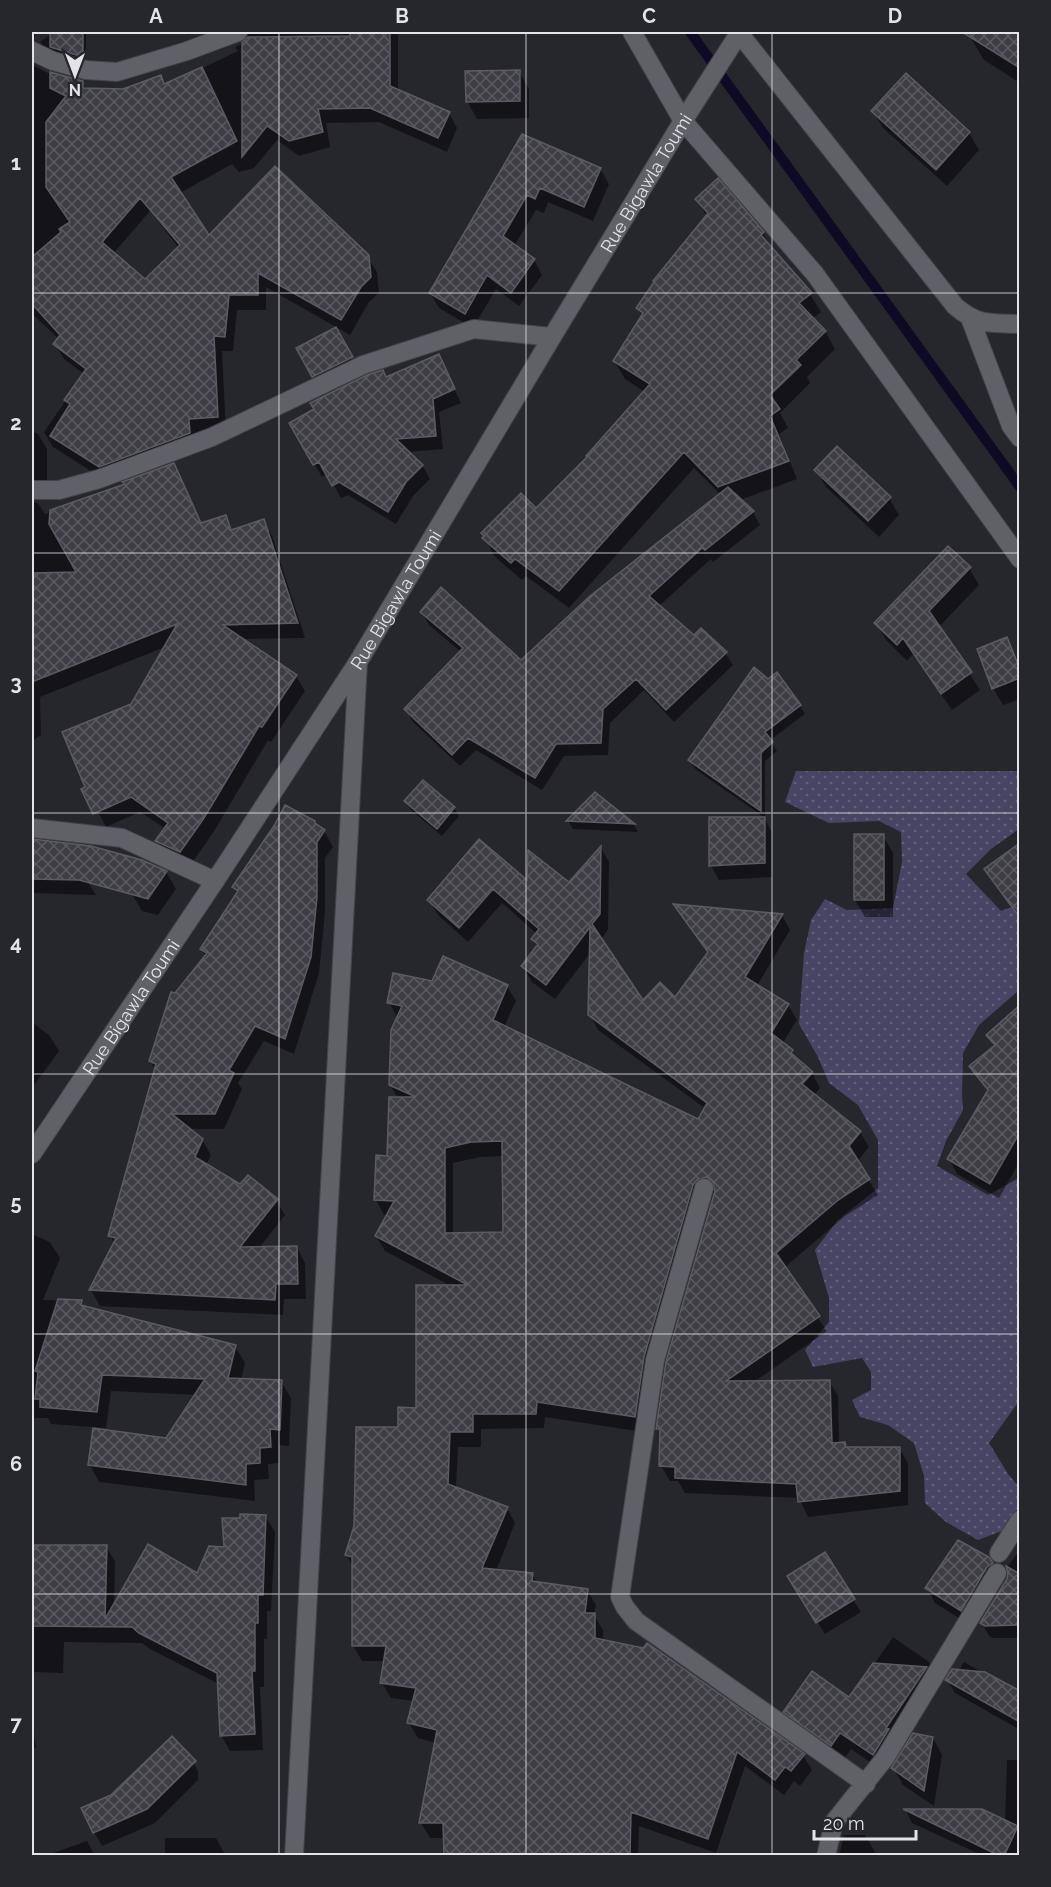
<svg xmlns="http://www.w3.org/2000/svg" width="1051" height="1887" viewBox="0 0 1051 1887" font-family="Raleway,sans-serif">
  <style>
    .grass { fill: url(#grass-dots) }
    .shadow { fill: #0007; fill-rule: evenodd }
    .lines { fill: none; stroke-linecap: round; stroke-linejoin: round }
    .stream { stroke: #0f0a24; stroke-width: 10 }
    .building { fill: url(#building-cross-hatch); stroke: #5b5b63; stroke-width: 1.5; fill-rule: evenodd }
    .street-casing { stroke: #424248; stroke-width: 20 }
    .secondary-casing { stroke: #424248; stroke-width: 20 }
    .street { stroke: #606068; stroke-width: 18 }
    .secondary { stroke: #606068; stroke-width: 18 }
    .grid { fill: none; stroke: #e4e4e8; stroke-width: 1.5; stroke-opacity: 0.55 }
    .labels { text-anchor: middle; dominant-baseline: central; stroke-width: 6; stroke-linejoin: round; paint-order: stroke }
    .street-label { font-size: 18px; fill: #e4e4e8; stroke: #26262d }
    .neatline { fill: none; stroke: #e4e4e8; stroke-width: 2 }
    .grid-label { font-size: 20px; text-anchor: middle; font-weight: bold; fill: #e4e4e8 }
  </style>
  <defs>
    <pattern id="grass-dots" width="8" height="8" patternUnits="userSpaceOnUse" patternTransform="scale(1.5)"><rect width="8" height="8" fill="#484564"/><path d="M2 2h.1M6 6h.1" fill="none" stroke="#62607a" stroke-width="1.8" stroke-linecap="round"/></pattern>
    <pattern id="building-cross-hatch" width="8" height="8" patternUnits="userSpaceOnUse" patternTransform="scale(1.5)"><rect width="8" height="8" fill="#3f3e46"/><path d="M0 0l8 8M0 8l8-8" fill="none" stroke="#5b5a61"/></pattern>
  </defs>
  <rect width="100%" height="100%" fill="#26262d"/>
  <path class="grass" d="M796,771h221l2,2v56l-28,20 -25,25 35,37 18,-7v86l-40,35 -16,28 -1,41 1,16 -17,31 -9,25 51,29 31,-17v223l-30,42 19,31 11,13v16l-9,25 -32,12 -32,-18 -21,-19 -1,-27 -10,-33 -26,-18 -28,-8 -8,-17 19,-10v-18l-9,-14 -49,9 -8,-17 24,-28v-24l-14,-48 23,-30 40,-32v-48l-20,-35 -29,-22 -11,-26 -19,-33 5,-71 7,-33 14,-21 22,11 46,-2 9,-46 -1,-30 -22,-11 -50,2 -44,-21z"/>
  <path class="shadow" d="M32,32h4l-4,13z
    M54,32h32v33l-42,-16 -4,-7z
    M226,32h172v59l51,22 8,15 -10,24 -68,-30 -53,1 4,24 -31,9 -22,-16 -23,28 -15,4 -7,-8 -52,29 28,44 159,19 10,16 2,21 -10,9 -19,33 -84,-48v23h-29l-4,41h-11l4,81 -118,50 -55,-35 -9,-15 40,-58 -20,-15 -9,-15 4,-5 -27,-25v-249l16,8 34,9 4,8 37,1 37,-14 5,9 73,-35 -3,-4 13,-7 2,-4zM150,211l29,37 -34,33 -32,-27z
    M971,32h49v51l-36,-23 -15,-25z
    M519,72l10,17v29l-52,1 -10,-18z
    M906,75l63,58 10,17 -32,36 -64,-58 -10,-17z
    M522,135l78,34 9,15 -16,37 -45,-19 -4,11 -8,-3 -22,36 20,14 8,15 -23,31 -23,-17 -23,39 -34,-20 -9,-15z
    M697,199l66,34 10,18 37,43 11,18 -9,7 13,12 10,18 -28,28 3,6 -30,30 8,15 -9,6 18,45 -57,21 13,12 7,13 -47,37 -2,-3 -52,47 35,31 31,16 8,12 -59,57 -30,-32 -34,33 -2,32 -44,1 -22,34 -66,-40 -16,16 -47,-44 -7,-13 55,-57 -32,-27 -7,-13 99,50 200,-167 -27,-27 -125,140 -43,-32 -4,4 -28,-24 -11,-23 53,-23 53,-52 56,-66 -20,-13 -11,-18 29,-45 -5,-8 69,-91z
    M335,329l27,46 -39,18 -10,-17z
    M438,356l23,47 -22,9 4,37 -36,3 15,13 8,14 -17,17 -17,28 -48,-29 -7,3 -13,-24 -6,3 -31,-53z
    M32,431l6,3 9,15v45l-13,1 -2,6z
    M173,465l29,60 23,-8 8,14 30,-10 9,15 33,102 -63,1 54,37 9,15 -34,51 -3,-2 -55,93 -24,34 -23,-11 -9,-15 9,-12 -26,-17 -34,15 -8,-15 -34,-79 68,-28 33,-58 -125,50 1,38 -9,6v-239l6,1 7,11 81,-29z
    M816,470l73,28 10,17 -20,22 -53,-50z
    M969,568l10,17 -40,42 41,63 -28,20 -39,-56 -6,7 -21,-21 -10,-17z
    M1007,639l13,25v35l-17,6 -10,-17z
    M800,706l5,8 -35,26 7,11 -12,10v57l-70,-49 -5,-9z
    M595,794l39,31 4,7 -65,-3 -5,-8z
    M406,801l48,7 5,8 -17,20 -31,-26z
    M711,818h54l7,15v44l-53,3 -8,-14z
    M317,826l7,5 9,16 -8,11v55l-6,60 -25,81 -30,-13 -26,42 4,6 -18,40h-36l14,11 9,15 -5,10 35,21 35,14 9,15 -26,33 38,-1 8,16 1,36h-22l-1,16 -183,-9 -9,-16 24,-46 -5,-8 46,-165 -6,-10 25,-66 31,-38 -4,-8 36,-55 -4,-7z
    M883,836l10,17v64h-28l-10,-17z
    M32,841l32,3 32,51 -64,-2z
    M1020,845l-1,73 -33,-49z
    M601,848l8,14 -1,67 -7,11 42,63 32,-4 34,-46 -33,-47 106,9 8,15 -33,56 31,19 9,15 -15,24 30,29 8,15 -6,7 46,37 9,15 -12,15 21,33 -33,21 -61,52 43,63 -73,51 75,-1 9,15 1,48 6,-1 3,5h51l9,15v42l-100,12 -9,-19 -114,-5 -7,-12h-8l-9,-15 1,-30 -4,-7 58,-237 -11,2 -62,238 -98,-15 -1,11 -63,1v18h-23l-2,41 51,20 8,15 -19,48 36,3 5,9 50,7 9,15 -2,10 9,15v11l200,114 9,15 -12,16 -6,-5 -10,14 -39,-29 -29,87 -77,-27 -1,30h-192l-1,-18h-15l-9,-15 15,-80 -18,-5 -9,-15 5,-22 -23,-3 -9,-15 3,-22h-23l-9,-15v-80l-7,-11 54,-127 17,-19 36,-122 -68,-36 -9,-15 12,-21h-4l-8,-15 12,-42 10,-60 -8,-13 8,-66 -9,-17 44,-20 74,4 9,15 -12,26 195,94 7,-12 -108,-79 -8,-15 1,-63 -36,47 -23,-17 -9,-15 15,-20 -5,-8 4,-5 -35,-31 -34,39 -30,-27 -9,-15 99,-17 41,1zM504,1156l1,77 -52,1v-71l27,-6z
    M142,861l24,11 10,17 -18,26 -16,-4 -10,-17z
    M1020,1007v154l-21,37 -42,-24 -8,-15 39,-67 -17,-25 24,-19 -7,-13z
    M32,1022l18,14 9,15 -27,37z
    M32,1234l18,8 10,16 -17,42 38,1 3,6 151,39 10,17 -4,17 40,1 10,17 -2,48 -10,-1v18l-11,1 1,15 -15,1 1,21 -156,-19 -9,-17 76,-26 31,-44 -86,-4 -5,37 -55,-4 -3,-6h-16z
    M265,1516l10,16 -4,79h-4v28h-3v48h-4l3,63 -33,1 -9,-16 -2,-51 -69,-35 -8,-6 -78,-1 -1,31 -31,-1v-120l74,-6 9,16 -1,44 84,-31 27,-27z
    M1020,1550v88h-27l-4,-2 -7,-13 26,-44 2,-6 -3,-6z
    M992,1563l9,15 -31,47 -35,-22 -8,-15z
    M796,1589l57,11 8,12 -36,22z
    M893,1637l36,25 10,18 -56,91 -32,-22 -9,13 -47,-33 -10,-17 65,-13z
    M964,1662l56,31v37l-65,-37 -8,-13 10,-6z
    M32,1716l4,32 -4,1z
    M933,1738l9,17 -8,51 -31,-21 -10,-17z
    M190,1756l8,15v9l-43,43 -53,23 -8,-14 18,-36z
    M1007,1760h13v96h-43v-3l-65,-30 -6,-12h76l23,11z
    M844,1835h21l10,17v4h-36z
    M165,1838h51l10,18h-61z
    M87,1841l8,15h-50z"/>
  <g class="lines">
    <path class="stream" d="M690,32l330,455"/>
  </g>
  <path class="building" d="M350,32h40v54l60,26 -12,26 -68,-30 -52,1 5,23 -34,9 -22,-15 -25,31v-115l6,-5 102,-1z
    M962,32h58v36z
    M50,33h33v24l-33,-10z
    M202,67l35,74 -66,36 38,58 66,-69 94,89 2,22 -10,10 -20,33 -83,-47v22h-29l-4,42 -11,-1 4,81 -29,2 1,14 -91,34 -49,-31 20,-32 -6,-4 22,-31 -33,-25 7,-9 -28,-31v-47l29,-25 -2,-3 11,-7 -24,-35v-65l20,-26 -16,-8v-16l33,9v7l40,1 38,-14 3,9zM140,198l40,47 -35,34 -43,-37z
    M520,70v31l-54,1 -1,-31z
    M906,73l64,59 -34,38 -65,-59z
    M522,134l79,34 -17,39 -44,-19 -5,11 -8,-4 -24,41 32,23 -24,34 -24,-18 -22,39 -36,-21z
    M718,178l46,54 -3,3 51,58 -13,10 27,28 -30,29 5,5 -31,30 10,14 -10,7 19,45 -71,26 -34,-35 -125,139 -44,-32 -4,4 -29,-25 2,-2 -3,-3 40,-40 15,15 51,-51 -1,-1 64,-72 -37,-23 30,-48 -7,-5 18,-26 -1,-1 55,-68 -13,-14z
    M336,327l17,30 -41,20 -16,-29z
    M439,354l16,35 -22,10 3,37 -40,3 27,26 -17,17 -18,30 -49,-30 -7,4 -13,-24 -6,3 -24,-42 25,-14 -4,-6 57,-28 16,-5 3,7z
    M837,446l54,51 -23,24 -54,-51z
    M174,463l27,60 25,-8 5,15 33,-11 34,104 -75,2 74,50 -35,52 -3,-1 -55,92 -24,34 -25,-11 13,-18 -37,-26 -38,17 -12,-25 4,-2 -23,-55 69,-28 46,-80 -145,58v-109l44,-1 -27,-48 1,-14 75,-26 -3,-2z
    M728,487l26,24 -49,39 -3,-2 -53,48 45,39 7,-7 26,24 -61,58 -30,-31 -33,30 -2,34 -45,1 -21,34 -67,-40 -16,17 -48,-46 59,-61 -43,-36 21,-25 80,73 69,-64z
    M948,546l23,21 -42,44 43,61 -31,22 -38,-56 -6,7 -23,-22z
    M1007,637l13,32v9l-28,11 -15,-40z
    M754,667l14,12 9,-7 24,33 -36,27 8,10 -12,11v58l-73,-51z
    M423,780l32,27 -18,22 -33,-28z
    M595,792l40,32 -69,-3z
    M285,805l30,16v2l10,7 -8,12v55l-6,60 -26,82 -30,-13 -26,44 5,3 -19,41h-43l31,25 -8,18 45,27 8,-9 30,24 -38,48 57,-1 1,38h-22l-1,16 -186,-10 27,-52 -8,-2 48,-172 -7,-3 22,-69 4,1 32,-40 -7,-4 38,-58 -6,-4 42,-61z
    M709,817h56v46l-56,3z
    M854,834h30v66h-30z
    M32,839l59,7 51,14 25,11 -19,28 -69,-19 -47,-1z
    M479,839l48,41 1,-30 41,32 32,-36 -1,68 -8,10 51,76 17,-18 15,15 33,-45 -35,-48 110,10 -38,63 44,27 -18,29 22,17 -2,3 22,19 -11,12 59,47 -12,15 21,33 -33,22 -61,52 44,63 -94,65 104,-1 2,63 13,-1 1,5h54v44l-102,11 -2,-18 -121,-6v-11l-16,-1 1,-37h-4l10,-67 49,-171 -3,-10 -6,-4 -9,3 -4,5 -49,172 -9,60 -98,-15 -1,12h-63v18h-23l-2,52 60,23 -26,61 51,5 -1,8 56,8 -3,24h10v25l48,10 4,-5 158,111 -14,17 -6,-4 -10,13 -38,-28 -29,87 -77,-27 -1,44h-186l-1,-33h-24l18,-93 -30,-7 9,-35 -36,-5 6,-37h-34v-89l-7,-2 9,-29 2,-99h42v-20l18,1v-123h52l-93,-49 19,-35 -20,-1 2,-45 11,1 2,-59h27l-27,-12 2,-55 11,-24 -15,-3 6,-30 39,8 11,-25 65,29 -15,35 205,99 9,-16 -119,-88 2,-88 -44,58 -25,-19 17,-22 -7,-5 8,-10 -46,-40 -34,39 -32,-28zM502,1141l1,91 -58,1v-85l26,-6z
    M1020,843v75l-36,-49z
    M1020,1005v127l-30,52 -43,-25 41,-69 -19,-24 26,-21 -9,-10z
    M58,1299l24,1 -1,5 155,40 -8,33 54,2 -2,50 -10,-1 1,18 -11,1v15l-14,1v21l-158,-20 5,-37 73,10 39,-59 -103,-4 -5,37 -57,-5v-8h-5l3,-27 -3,-1z
    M240,1514l26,1 -3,80h-5v28h-3v48h-3l3,63 -35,2 -3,-63 -78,-40 -7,-6 -100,-1v-81h75l-2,74 43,-75 49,29 12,-27 15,1 -2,-29h18z
    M958,1540l31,17 4,6 -6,4 -26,44 -36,-23z
    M825,1552l30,47 -39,24 -29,-47z
    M1006,1566l14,8v51l-35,1 -5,-3 27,-44 1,-6z
    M873,1663l54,4 -41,61 3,1 -16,26 -33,-22 -9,13 -48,-34 29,-41 37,26z
    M952,1669l33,3 35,19v31l-75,-42z
    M913,1733l20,4 -9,54 -33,-23z
    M172,1736l24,25 -49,48 -54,24 -12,-25 30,-13z
    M903,1809h79l36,17 -14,30h-4z"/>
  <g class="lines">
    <defs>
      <path id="street" d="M632,32l51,89 132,153 205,285
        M739,33l216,273c23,20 36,17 65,18
        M32,51l21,10 33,9 31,2 70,-21 51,-19
        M970,318l41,108 9,12
        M32,490h27l40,-11 113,-42 151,-72 111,-36 78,8
        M32,828l90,10 93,43
        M704,1188l-49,172 -35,237 5,10 11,14 230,163
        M999,1553l21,-33
        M294,1856l64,-1194
        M826,1856l8,-34 51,-64 112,-185"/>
      <g id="secondary">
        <path id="s1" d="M32,1154l183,-273 143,-219 194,-325 131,-216 57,-89"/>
      </g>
    </defs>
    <use href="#street" class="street-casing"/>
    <use href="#secondary" class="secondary-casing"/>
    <use href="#street" class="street"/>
    <use href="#secondary" class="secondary"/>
  </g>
  <path class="grid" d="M279,32v1824M526,32v1824M772,32v1824M32,293h988M32,553h988M32,813h988M32,1074h988M32,1334h988M32,1594h988"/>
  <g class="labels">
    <g class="street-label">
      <text stroke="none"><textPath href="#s1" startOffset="1149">Rue Bigawla Toumi</textPath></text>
      <text stroke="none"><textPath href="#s1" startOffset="663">Rue Bigawla Toumi</textPath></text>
      <text stroke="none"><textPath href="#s1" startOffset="177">Rue Bigawla Toumi</textPath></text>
    </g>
  </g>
  <rect width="1051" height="1887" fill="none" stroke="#26262d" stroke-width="66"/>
  <g transform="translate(75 75) rotate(180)" stroke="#26262d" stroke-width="4.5" paint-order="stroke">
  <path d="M0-4.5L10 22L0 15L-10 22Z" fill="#e4e4e8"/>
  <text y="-9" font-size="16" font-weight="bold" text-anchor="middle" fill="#e4e4e8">N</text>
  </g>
  <path d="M814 1830v9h102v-9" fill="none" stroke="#e4e4e8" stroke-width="3"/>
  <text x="823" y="1830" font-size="18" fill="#e4e4e8" stroke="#26262d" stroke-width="4.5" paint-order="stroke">20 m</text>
  <rect x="33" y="33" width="985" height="1821" class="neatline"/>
  <g class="grid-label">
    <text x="156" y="23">A</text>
    <text x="402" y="23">B</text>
    <text x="649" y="23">C</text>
    <text x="895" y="23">D</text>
    <text x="16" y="170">1</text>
    <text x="16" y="430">2</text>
    <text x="16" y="690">3</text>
    <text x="16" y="950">4</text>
    <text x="16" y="1210">5</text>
    <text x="16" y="1471">6</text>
    <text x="16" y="1731">7</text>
  </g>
</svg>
